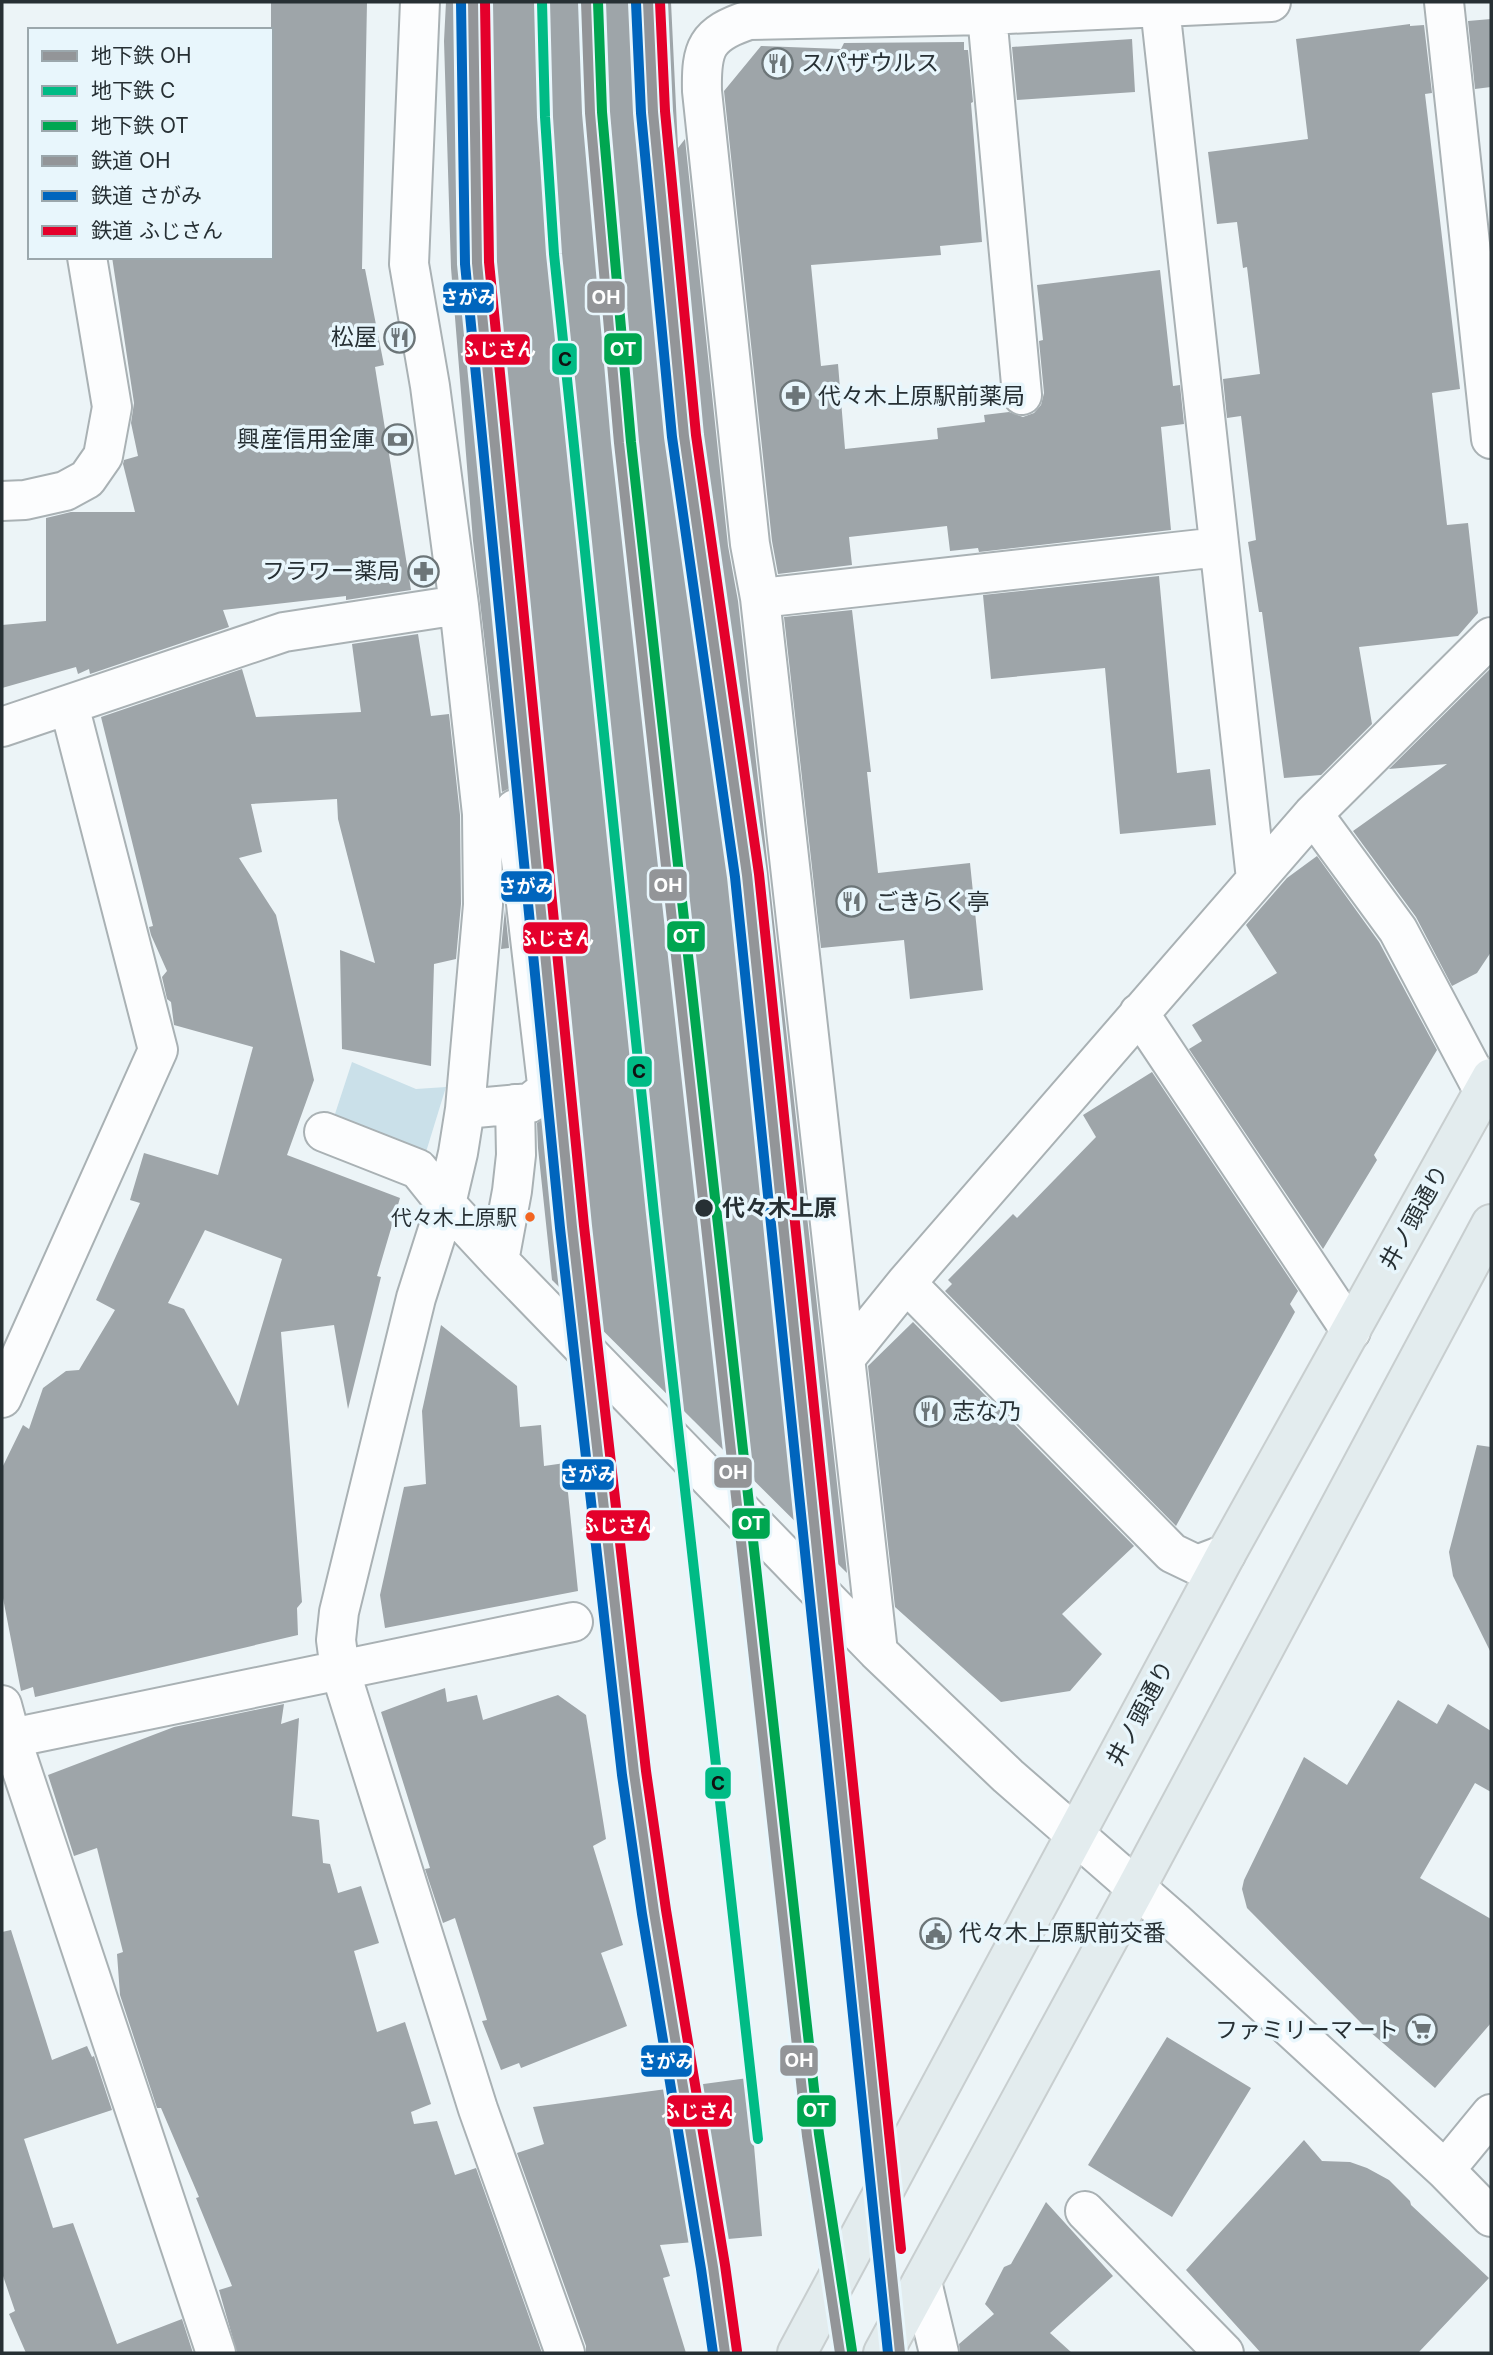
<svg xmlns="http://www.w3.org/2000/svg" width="1493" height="2355" viewBox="0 0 1493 2355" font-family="Inter,'Noto Sans JP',sans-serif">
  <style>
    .green { fill: #cae0e9 }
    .building { fill: #9ea5a9; fill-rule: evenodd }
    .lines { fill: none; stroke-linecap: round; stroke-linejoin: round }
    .minor-casing { stroke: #a9b1b4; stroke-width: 42 }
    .major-casing { stroke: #c8cecf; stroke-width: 42 }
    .minor { stroke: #fcfdfe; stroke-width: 38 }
    .major { stroke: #e3ecee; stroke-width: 38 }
    .rail-1-casing { stroke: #e8f6fc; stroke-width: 16 }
    .rail-2-casing { stroke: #e8f6fc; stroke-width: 16 }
    .rail-3-casing { stroke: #e8f6fc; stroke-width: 16 }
    .rail-1 { stroke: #939598; stroke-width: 10 }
    .rail-2 { stroke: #0065bd; stroke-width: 10 }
    .rail-3 { stroke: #e4002b; stroke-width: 10 }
    .metro-1-casing { stroke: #e8f6fc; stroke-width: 16 }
    .metro-2-casing { stroke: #e8f6fc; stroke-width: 16 }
    .metro-3-casing { stroke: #e8f6fc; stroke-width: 16 }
    .metro-1 { stroke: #939598; stroke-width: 10 }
    .metro-2 { stroke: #00bb85; stroke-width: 10 }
    .metro-3 { stroke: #00a650; stroke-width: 10 }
    .stop-dot { fill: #273034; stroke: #e8f6fc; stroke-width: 2.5 }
    .bus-dot { fill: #f26522; stroke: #e8f6fc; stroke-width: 2.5 }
    .labels { text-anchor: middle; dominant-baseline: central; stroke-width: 7; stroke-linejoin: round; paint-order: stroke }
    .bus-label { font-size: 21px; fill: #273034; stroke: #e8f6fc; text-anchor: end }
    .poi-label { font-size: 23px; fill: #273034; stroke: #e8f6fc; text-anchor: start }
    .stop-label { font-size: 23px; font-weight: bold; fill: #273034; stroke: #e8f6fc; text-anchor: start }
    .street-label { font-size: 23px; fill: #273034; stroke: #e8f6fc }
    .line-badge { stroke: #e8f6fc; stroke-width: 2.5 }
    .badge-label { font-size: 19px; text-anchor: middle; font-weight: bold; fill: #fff }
    .pale-badge-label { font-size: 19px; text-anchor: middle; font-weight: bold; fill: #111 }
  </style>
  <rect width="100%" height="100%" fill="#ecf4f7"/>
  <path class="green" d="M352,1062l64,27 30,-2 -20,65 -92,-35z"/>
  <path class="building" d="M271,2h96l-5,267h3l19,96 -9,2 36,223 -65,10v-4l-123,14 6,17 -139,47 -1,-5 -11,5 -2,-7 -74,21v-63l44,-4v-103l25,-6h64l-12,-48 1,-4 14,-4 -7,-33 3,-20 -22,-146h159z
    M446,2h225l7,146 7,-9 43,407 10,55 109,972 -295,-293 -14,-132 -1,-25 21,-14 6,-9 5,-19 -32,-275 -5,-11 -9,-6 -11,-2 -10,5 -29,-251 -22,-273 -7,-227z
    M1491,19v68l-16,2 -7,-68z
    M1410,24v2l14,-1 8,68 -7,1 35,295 -28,4 15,132 21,-2 10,90 -20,23 -99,11 13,77 -51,51 -37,3 -22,-166h-3l-11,-70 8,-2 -15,-124 -14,2 -4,-39 37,-5 -13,-107 -4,1 -6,-46 -20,2 -9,-72 100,-13 -12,-100z
    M1132,39l3,53 -118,8 -5,-53z
    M964,42v8h4l5,52 -2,1 11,139 -42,4 1,9 -130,10 10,101 17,-2 7,85 93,-10 -1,-11 48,-6 -1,-7 25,-3 14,5 11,-4 7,-8 3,-12 -5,-52 4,-1 -6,-55 123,-15 13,116 7,-1 4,39 -23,3 10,103 -192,22 -1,-4 -28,3 -3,-25 -98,11 3,28 -74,9 -6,-33 -48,-450 37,-45 80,3 3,-6z
    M1159,576l18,197 33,-4 6,56 -96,9 -15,-166 -114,11 -8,-84z
    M852,610l19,162h-4l11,101 92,-10 13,127 -73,9 -6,-59 -83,8 -37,-331z
    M418,634l13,82 18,-2 11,101 1,89 -5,55 -22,5 -3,102 -89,-17 -2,-99 35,13 -37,-144 -1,-20 -86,5 11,48 -23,6 37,57 38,165 -27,75 113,43 -23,78 4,1 -33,132 -14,-84 -53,7 21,270 -5,6 1,27 -263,62 -2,-10 -12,4 -19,-98v-125l21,-43 6,4 14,-41 23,-17 13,-1 36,-60 -19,-10 44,-97 -10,-3 14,-47 74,22 35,-128 -79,-22 -3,-23 -4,-3 -5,-22 5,-6 -16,-36 -2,-8 4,-1 -52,-209 141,-48 14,48 105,-5 -9,-68zM205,1230l77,29 -44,147 -54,-97 -16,-6z
    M1491,668v284l-14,21 -25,13 -36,-69 -63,-86 94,-67 -58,5z
    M1317,856l62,86 58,108 -63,105 3,5 -54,89 -134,-200 13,-8 -10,-16 85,-52 -31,-48 41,-47z
    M505,909l4,39 -8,1z
    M1152,1072l146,219 -8,13 5,8 -119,214 -231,-235 7,-7 -4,-4 65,-66 4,4 79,-81 -13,-22z
    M913,1322l221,224 -72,68 40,40 -32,37 -69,11 -106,-95 -27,-241z
    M441,1325l76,61 3,41 21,-2 3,41 21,-3 13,128 -193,37 -5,-33 24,-108 22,-3 -4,-73z
    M1477,1445l14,2v206l-38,-77 -4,-24z
    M445,1688l2,14 30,-7 6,25 75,-25 28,20 20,124 -13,7 30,99 -22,8 26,73 -106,42 -2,-5 -18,7 -19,-49 5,-1 -32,-102 -12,5 -18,-54 5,-1 -49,-156z
    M1398,1700l39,24 11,-20 43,27v61l-16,-9 -55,95 71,41v104l-56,65 -66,-57 -122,-123 -5,-19 2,-9 60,-123 43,28z
    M284,1704l-3,20 18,-6 -7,98 27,4 4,43 7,1 8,29 23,-7 18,57 -25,8 23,81 28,-10 26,82 -20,8 3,12 23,-3 18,54 21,-7 66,185h-305l-18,-63 13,-4 -36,-88 3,-1 -38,-89h-4l-37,-113 -3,-41 6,-2 -26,-104 -23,8 -26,-81 126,-48z
    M11,1930l41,130 35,-14 5,11 2,-1 18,54 -88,29 29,89 20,-5 44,121 65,-25 11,34h-167l-17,-39 6,-3 -13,-38v-341z
    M1167,2037l84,51 -79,129 -84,-52z
    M748,2078l14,158 -102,9 10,31 -7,2 23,75h-100v-7l-69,-193 27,-9 -11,-37z
    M1304,2140l18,21 28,1 17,6 22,12 21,21 1,4 78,73 -71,75h-157l-75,-83z
    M1046,2202l67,74 -63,57 22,20h-112l-1,-9 35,-30 -9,-10 19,-37 7,-3z"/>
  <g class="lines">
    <defs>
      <path id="minor" d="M420,2l-11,262 21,122 29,219 23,209 1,91 -18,204 -7,44 -12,51 -30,94 -77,314 -3,28 4,30 138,439 87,244
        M1444,2l47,437
        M1160,7l96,872
        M987,15l35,380
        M2,501l23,-1 40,-9 22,-12 16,-23 9,-49 -25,-150
        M760,598l459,-51
        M2,727l282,-95 175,-27
        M1313,814l85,116 86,162
        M1139,1013l212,318
        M465,1109l65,-6 14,-11 3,-8 -32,-275
        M324,1132l94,37 28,35 53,57 379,391 130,124 166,145 271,249 46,47
        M499,1261l13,-70 4,-36 -1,-51
        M906,1283l266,270 25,12 29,-11
        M847,1356l59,-73 407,-469 178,-177
        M2,1398l156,-348 -89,-345
        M878,1652l-118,-1054 -10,-54 -48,-453c-1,-43 4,-57 47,-71l238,-5 284,-13
        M2,1705l9,33 205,615
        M2,1740l571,-118
        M1445,2170l46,-56
        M1085,2211l139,142
        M922,2282l17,71"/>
      <path id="major" d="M797,2353l429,-799 265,-476
        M883,2353l253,-465 355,-664"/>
    </defs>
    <use href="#minor" class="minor-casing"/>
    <use href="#major" class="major-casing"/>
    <use href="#minor" class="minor"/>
    <use href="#major" class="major"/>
    <defs>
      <path id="rail-1" d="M473,2l4,261 95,964 62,546 20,139 59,355 12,86
        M648,2l5,110 31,324 63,439 153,1478"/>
      <path id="rail-2" d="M461,2l4,262 95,964 62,547 20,139 59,355 12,84
        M636,3l5,110 31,324 63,440 153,1476"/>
      <path id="rail-3" d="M485,2l4,260 95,964 62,545 20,139 59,355 12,86
        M660,2l5,109 31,324 63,439 142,1375"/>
    </defs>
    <use href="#rail-1" class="rail-1-casing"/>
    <use href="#rail-2" class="rail-2-casing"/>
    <use href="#rail-3" class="rail-3-casing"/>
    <use href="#rail-1" class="rail-1"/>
    <use href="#rail-2" class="rail-2"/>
    <use href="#rail-3" class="rail-3"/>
    <defs>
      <path id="metro-1" d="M586,2l4,111 29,330 188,1693 33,217"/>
      <path id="metro-2" d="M542,2l3,115 9,137 100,960 104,925"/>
      <path id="metro-3" d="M598,2l4,110 29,330 188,1692 33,217"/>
    </defs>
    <use href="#metro-1" class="metro-1-casing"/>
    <use href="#metro-2" class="metro-2-casing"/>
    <use href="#metro-3" class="metro-3-casing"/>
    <use href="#metro-1" class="metro-1"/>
    <use href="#metro-2" class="metro-2"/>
    <use href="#metro-3" class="metro-3"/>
  </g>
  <defs>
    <symbol id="restaurant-ring" viewBox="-11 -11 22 22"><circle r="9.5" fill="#e8f6fc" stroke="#6c7578" stroke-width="1.5"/><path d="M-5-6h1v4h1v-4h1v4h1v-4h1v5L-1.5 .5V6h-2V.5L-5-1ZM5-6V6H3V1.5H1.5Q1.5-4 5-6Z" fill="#6c7578"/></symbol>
    <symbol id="pharmacy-ring" viewBox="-11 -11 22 22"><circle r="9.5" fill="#e8f6fc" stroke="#6c7578" stroke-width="1.5"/><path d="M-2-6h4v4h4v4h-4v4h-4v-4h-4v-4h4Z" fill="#6c7578"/></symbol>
    <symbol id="bank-ring" viewBox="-11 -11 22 22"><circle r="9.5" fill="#e8f6fc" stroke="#6c7578" stroke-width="1.5"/><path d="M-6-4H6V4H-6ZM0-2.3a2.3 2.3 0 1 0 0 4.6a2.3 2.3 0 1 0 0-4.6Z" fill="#6c7578"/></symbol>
    <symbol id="civic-ring" viewBox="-11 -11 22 22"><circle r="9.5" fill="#e8f6fc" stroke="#6c7578" stroke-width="1.5"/><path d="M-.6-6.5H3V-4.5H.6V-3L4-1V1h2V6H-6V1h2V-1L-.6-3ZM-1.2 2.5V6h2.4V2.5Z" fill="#6c7578"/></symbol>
    <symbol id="supermarket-ring" viewBox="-11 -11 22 22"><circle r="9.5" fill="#e8f6fc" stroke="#6c7578" stroke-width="1.5"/><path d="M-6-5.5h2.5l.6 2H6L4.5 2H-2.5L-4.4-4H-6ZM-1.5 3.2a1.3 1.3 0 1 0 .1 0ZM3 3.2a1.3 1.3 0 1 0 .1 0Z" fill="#6c7578"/></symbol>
  </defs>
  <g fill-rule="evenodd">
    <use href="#restaurant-ring" x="760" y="46" width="35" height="35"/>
    <use href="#restaurant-ring" x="382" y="320" width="35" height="35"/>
    <use href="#pharmacy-ring" x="778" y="378" width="35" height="35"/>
    <use href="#bank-ring" x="380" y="422" width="35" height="35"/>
    <use href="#pharmacy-ring" x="406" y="554" width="35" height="35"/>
    <use href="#restaurant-ring" x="834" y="884" width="35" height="35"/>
    <use href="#restaurant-ring" x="912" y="1394" width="35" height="35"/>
    <use href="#civic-ring" x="918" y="1916" width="35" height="35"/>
    <use href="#supermarket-ring" x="1404" y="2012" width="35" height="35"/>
  </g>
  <circle class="stop-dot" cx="704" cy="1208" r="10"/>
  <circle class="bus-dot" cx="530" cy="1217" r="6"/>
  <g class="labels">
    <g class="bus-label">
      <text x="517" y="1217">代々木上原駅</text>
    </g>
    <g class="poi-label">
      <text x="801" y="63">スパザウルス</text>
      <text x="377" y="337" text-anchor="end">松屋</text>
      <text x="818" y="396">代々木上原駅前薬局</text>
      <text x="375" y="439" text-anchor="end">興産信用金庫</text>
      <text x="400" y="571" text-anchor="end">フラワー薬局</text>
      <text x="875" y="902">ごきらく亭</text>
      <text x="952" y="1411">志な乃</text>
      <text x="959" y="1933">代々木上原駅前交番</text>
      <text x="1399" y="2030" text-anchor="end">ファミリーマート</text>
    </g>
    <g class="stop-label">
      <text x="722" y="1208">代々木上原</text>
    </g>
    <g class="street-label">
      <text transform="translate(1414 1217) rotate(-61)">井ノ頭通り</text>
      <text transform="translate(1140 1713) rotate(-62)">井ノ頭通り</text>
    </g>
  </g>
  <g class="line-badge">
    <rect x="586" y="280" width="40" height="34" rx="7" fill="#939598"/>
    <rect x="442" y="281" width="53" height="33" rx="7" fill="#0065bd"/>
    <rect x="603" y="332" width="40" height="34" rx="7" fill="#00a650"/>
    <rect x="464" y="333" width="67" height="33" rx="7" fill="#e4002b"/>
    <rect x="551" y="342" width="27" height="34" rx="7" fill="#00bb85"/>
    <rect x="648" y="868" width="40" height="34" rx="7" fill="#939598"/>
    <rect x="500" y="870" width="53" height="33" rx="7" fill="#0065bd"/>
    <rect x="666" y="920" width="40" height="33" rx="7" fill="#00a650"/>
    <rect x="522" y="921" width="67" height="34" rx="7" fill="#e4002b"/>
    <rect x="626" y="1055" width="27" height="33" rx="7" fill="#00bb85"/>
    <rect x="713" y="1456" width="40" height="33" rx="7" fill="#939598"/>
    <rect x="561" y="1458" width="54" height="33" rx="7" fill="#0065bd"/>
    <rect x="731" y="1507" width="40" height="33" rx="7" fill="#00a650"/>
    <rect x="585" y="1509" width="66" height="33" rx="7" fill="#e4002b"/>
    <rect x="704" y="1766" width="28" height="34" rx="7" fill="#00bb85"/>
    <rect x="779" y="2044" width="40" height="33" rx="7" fill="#939598"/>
    <rect x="640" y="2044" width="53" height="34" rx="7" fill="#0065bd"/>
    <rect x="796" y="2094" width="41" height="34" rx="7" fill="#00a650"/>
    <rect x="666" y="2094" width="67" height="34" rx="7" fill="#e4002b"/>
  </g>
  <g class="badge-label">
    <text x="606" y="304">OH</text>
    <text x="468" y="304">さがみ</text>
    <text x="623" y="356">OT</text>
    <text x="498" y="356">ふじさん</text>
    <text x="668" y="892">OH</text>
    <text x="526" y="893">さがみ</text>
    <text x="686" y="943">OT</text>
    <text x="556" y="945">ふじさん</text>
    <text x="733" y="1479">OH</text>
    <text x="588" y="1481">さがみ</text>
    <text x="751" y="1530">OT</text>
    <text x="618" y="1532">ふじさん</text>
    <text x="799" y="2067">OH</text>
    <text x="666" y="2068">さがみ</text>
    <text x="816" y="2117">OT</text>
    <text x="699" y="2118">ふじさん</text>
  </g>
  <g class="pale-badge-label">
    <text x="565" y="366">C</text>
    <text x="639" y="1078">C</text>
    <text x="718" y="1790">C</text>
  </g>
  <rect width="1493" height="2355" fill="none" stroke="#273034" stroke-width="7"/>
  <rect x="28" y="28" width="245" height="231" fill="#e8f6fc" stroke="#9ba7ac" stroke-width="2"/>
  <rect x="42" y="51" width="35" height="10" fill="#939598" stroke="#9ba7ac" stroke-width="2"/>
  <text x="91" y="63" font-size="21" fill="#273034">地下鉄 OH</text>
  <rect x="42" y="86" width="35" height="10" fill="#00bb85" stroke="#9ba7ac" stroke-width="2"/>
  <text x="91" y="98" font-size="21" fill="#273034">地下鉄 C</text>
  <rect x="42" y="121" width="35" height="10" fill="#00a650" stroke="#9ba7ac" stroke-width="2"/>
  <text x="91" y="133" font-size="21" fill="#273034">地下鉄 OT</text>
  <rect x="42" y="156" width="35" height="10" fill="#939598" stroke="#9ba7ac" stroke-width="2"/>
  <text x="91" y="168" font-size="21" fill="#273034">鉄道 OH</text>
  <rect x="42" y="191" width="35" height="10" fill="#0065bd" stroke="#9ba7ac" stroke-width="2"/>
  <text x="91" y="203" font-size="21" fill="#273034">鉄道 さがみ</text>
  <rect x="42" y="226" width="35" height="10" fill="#e4002b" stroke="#9ba7ac" stroke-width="2"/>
  <text x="91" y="238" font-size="21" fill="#273034">鉄道 ふじさん</text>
</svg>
